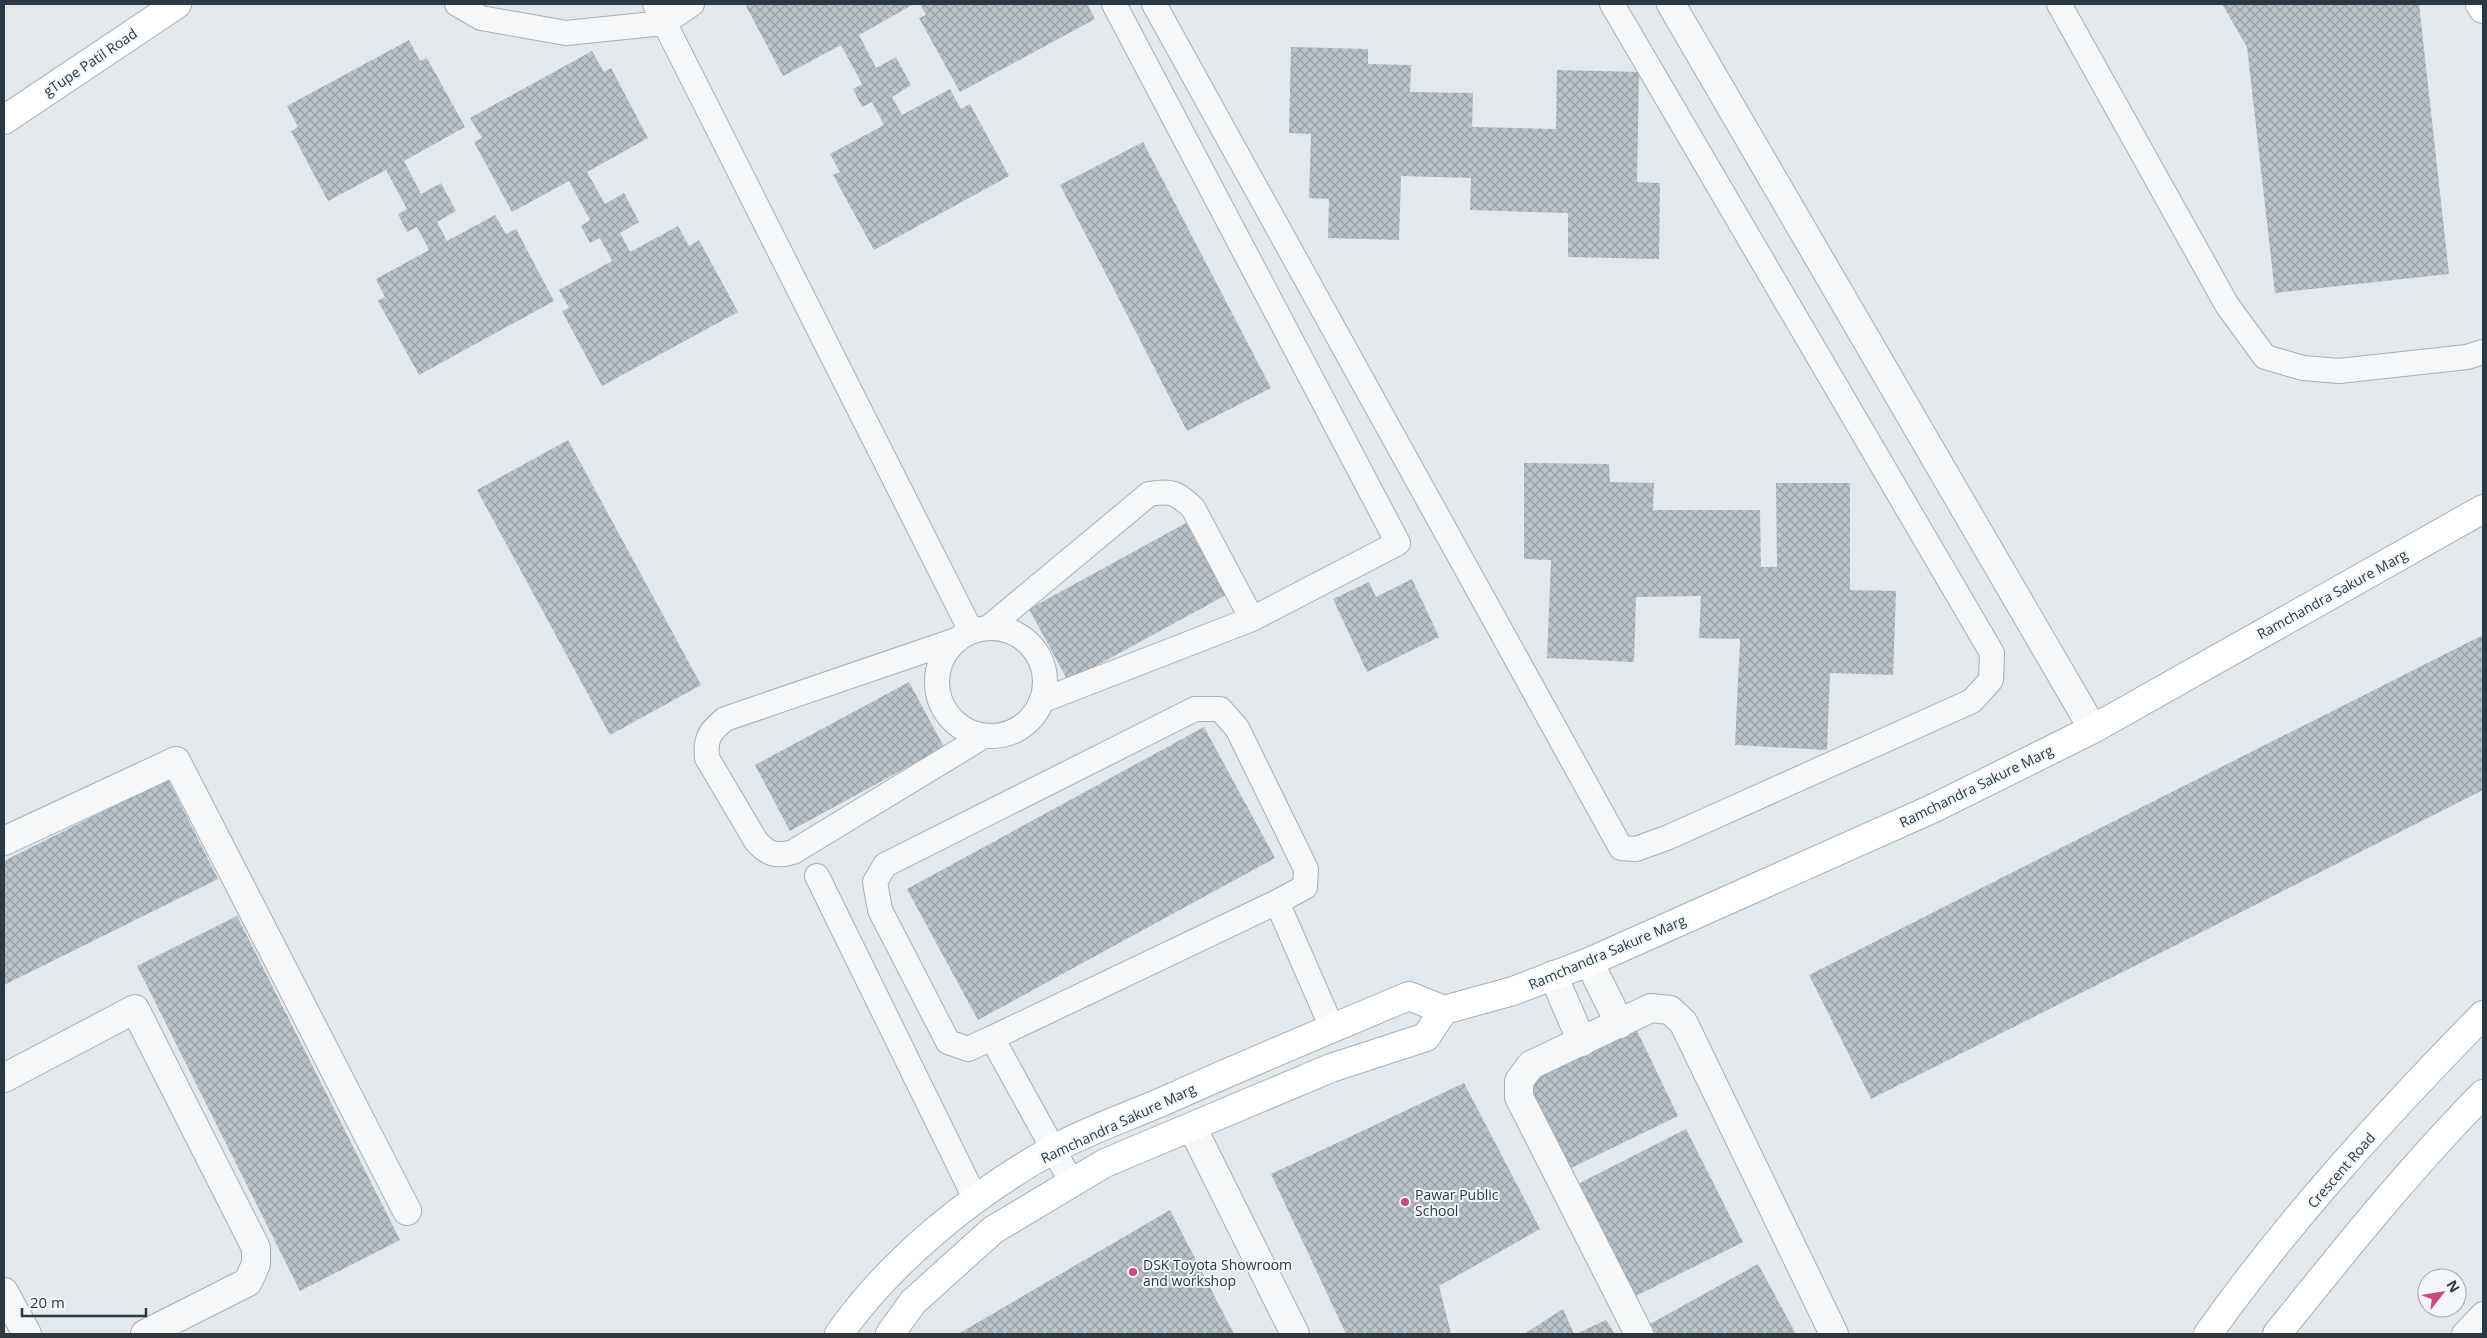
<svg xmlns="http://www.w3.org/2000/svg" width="2487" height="1338" viewBox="0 0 2487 1338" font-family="'Open Sans',sans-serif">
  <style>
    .building { fill: url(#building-cross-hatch) }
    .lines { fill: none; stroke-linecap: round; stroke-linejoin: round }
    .lane-casing { stroke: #a7b0b5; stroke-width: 26 }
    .street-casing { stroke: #a7b0b5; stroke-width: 30 }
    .secondary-casing { stroke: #a7b0b5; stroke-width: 30 }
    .lane { stroke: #f5f7f9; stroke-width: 24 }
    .street { stroke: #f5f7f9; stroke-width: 28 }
    .secondary { stroke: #fff; stroke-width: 28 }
    .poi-dot { fill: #d1467f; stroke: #f2f6f8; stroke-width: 2 }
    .labels { text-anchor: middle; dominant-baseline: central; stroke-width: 4; stroke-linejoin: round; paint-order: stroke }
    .street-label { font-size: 14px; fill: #2a3943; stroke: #f2f6f8 }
    .poi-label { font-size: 14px; fill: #2a3943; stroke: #f2f6f8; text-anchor: start }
  </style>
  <defs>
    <pattern id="building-cross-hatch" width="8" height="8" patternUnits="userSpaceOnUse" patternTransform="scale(1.25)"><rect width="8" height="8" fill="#b9c2c8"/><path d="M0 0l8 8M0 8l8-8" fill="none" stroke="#979fa4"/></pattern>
  </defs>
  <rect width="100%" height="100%" fill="#e2e8eb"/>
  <path class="building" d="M750,4h164l-55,31 17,33 20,-11 15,28 -19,12 10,18 48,-26 11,20 9,-5 39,72 -135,74 -41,-75 7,-3 -10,-18 54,-29 -12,-23 -10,5 -9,-18 9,-5 -21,-39 -58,31 -37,-70z
    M920,4h167l8,15 -135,73 -41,-74 7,-3z
    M2222,4h197l30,270 -174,19 -28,-246z
    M409,40l11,21 7,-3 38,69 -61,34 17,33 20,-11 15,28 -19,11 10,19 48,-26 11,19 10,-5 38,72 -135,74 -41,-74 7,-4 -9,-18 53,-29 -12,-23 -10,5 -9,-18 9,-5 -21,-39 -58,31 -37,-70 7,-4 -11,-21z
    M1291,47l77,2v15l43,1 -1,27 63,1 -1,34 84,2 1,-59 82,2 -2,110 23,1 -1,76 -91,-2v-44l-98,-3 1,-32 -70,-2 -2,64 -71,-2 1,-39 -20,-1 2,-64 -22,-1z
    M592,51l12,21 7,-4 37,70 -61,34 18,32 19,-11 15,29 -19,11 10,19 48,-26 11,20 10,-6 39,72 -136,74 -40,-75 7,-3 -10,-18 53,-29 -12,-23 -10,5 -9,-17 9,-6 -21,-39 -57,31 -38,-70 8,-4 -12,-20z
    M1143,142l128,246 -84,43 -127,-246z
    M568,440l133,245 -91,50 -133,-245z
    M1524,463l85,1 1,18 44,1 -1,27h107l1,57h16l-1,-84h74v107l46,1 -3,84 -63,-2 -3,77 -92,-5 5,-106 -41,-1 2,-42 -65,1 -2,65 -87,-4 4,-98 -27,-1z
    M1186,523l40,72 -158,86 -39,-72z
    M1412,579l27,58 -72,35 -34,-73 36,-17 7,15z
    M2483,635v155l-612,309 -62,-124z
    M909,682l35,65 -154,84 -35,-66z
    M1204,727l71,131 -297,162 -71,-131z
    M168,779l50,100 -214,106v-124z
    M237,916l163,324 -100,51 -163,-325z
    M1636,1029l42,87 -109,53 -43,-86z
    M1464,1083l76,146 -101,57 12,48h-105l-75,-160z
    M1686,1129l57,113 -107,54 -58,-112z
    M1170,1210l64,124h-276z
    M1758,1264l38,70h-141l-5,-10z
    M1563,1309l11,25h-50z
    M1606,1320l9,14h-39z"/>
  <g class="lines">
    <defs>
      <path id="lane" d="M457,4l24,14 85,15 98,-10 28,-19
        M655,4l316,627
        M1114,4l284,539 -146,76
        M1154,4l467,844 15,1 33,-12 303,-136 19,-21 1,-27 -380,-649
        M2059,4l168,301 38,52 38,11 36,3 128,-14 16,-5
        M988,628l161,-134c23,-4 28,-1 44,14l59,111 -211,82
        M937 682a54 54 0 1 1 108 0a54 54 0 1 1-108 0Z
        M956,640l-231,79c-15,12 -20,19 -18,39l49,83c11,13 20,16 37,11l191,-116
        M817,876l158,322
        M992,1038l285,-136 55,126
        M1072,1183l-80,-145 -24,11 -20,-7 -68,-132 -5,-28 10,-17 310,-156h25l17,19 69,141 -1,18 -28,15
        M2464,1334l19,-20"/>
      <path id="street" d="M1671,4l422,725
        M4,841l172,-80 231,450
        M1589,962l31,62
        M1553,975l29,67
        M4,1078l131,-69 121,239v16l-8,18 -103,52
        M1192,1127l103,207
        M4,1292l23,42
        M1639,1334l-120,-237v-16l12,-16 120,-57 19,2 13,12 151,312"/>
      <path id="secondary" d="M2480,4l3,5
        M4,120l173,-116
        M839,1334c52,-74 134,-140 213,-184 38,-21 81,-35 121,-53 78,-35 157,-68 236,-101l35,14 69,-19 76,-29 345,-154 159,-79 390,-220
        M890,1334l23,-32 80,-72 112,-67 226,-95 95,-31 18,-27
        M2208,1334c81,-114 177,-219 275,-319
        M2277,1334c66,-82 132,-165 206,-240"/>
    </defs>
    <use href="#lane" class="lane-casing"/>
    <use href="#street" class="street-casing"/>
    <use href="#secondary" class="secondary-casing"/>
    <use href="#lane" class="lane"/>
    <use href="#street" class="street"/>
    <use href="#secondary" class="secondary"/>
  </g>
  <g class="poi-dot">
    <circle cx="1405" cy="1202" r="5"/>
    <circle cx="1133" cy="1272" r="5"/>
  </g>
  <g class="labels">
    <g class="street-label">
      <text transform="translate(90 62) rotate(-34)">gTupe Patil Road</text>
      <text transform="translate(2332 594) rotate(-29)">Ramchandra Sakure Marg</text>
      <text transform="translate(1976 786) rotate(-26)">Ramchandra Sakure Marg</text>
      <text transform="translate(1607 952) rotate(-23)">Ramchandra Sakure Marg</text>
      <text transform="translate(1118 1123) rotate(-25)">Ramchandra Sakure Marg</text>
      <text transform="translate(2341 1170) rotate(-49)">Crescent Road</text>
    </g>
    <g class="poi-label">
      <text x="1415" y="1194">Pawar Public<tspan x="1415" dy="16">School</tspan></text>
      <text x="1143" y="1264">DSK Toyota Showroom<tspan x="1143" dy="16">and workshop</tspan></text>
    </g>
  </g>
  <rect width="2487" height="1338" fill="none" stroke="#2a3943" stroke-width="10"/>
  <g transform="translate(2442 1293) rotate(59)"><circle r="24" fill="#f2f6f8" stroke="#a2aab0"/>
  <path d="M0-4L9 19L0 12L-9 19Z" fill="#d1467f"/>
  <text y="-8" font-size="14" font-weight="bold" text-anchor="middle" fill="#2a3943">N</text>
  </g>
  <path d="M22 1308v8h124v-8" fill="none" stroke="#2a3943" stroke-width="2.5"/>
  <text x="30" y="1308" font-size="15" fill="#2a3943" stroke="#f2f6f8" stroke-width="4" paint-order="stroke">20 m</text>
</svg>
